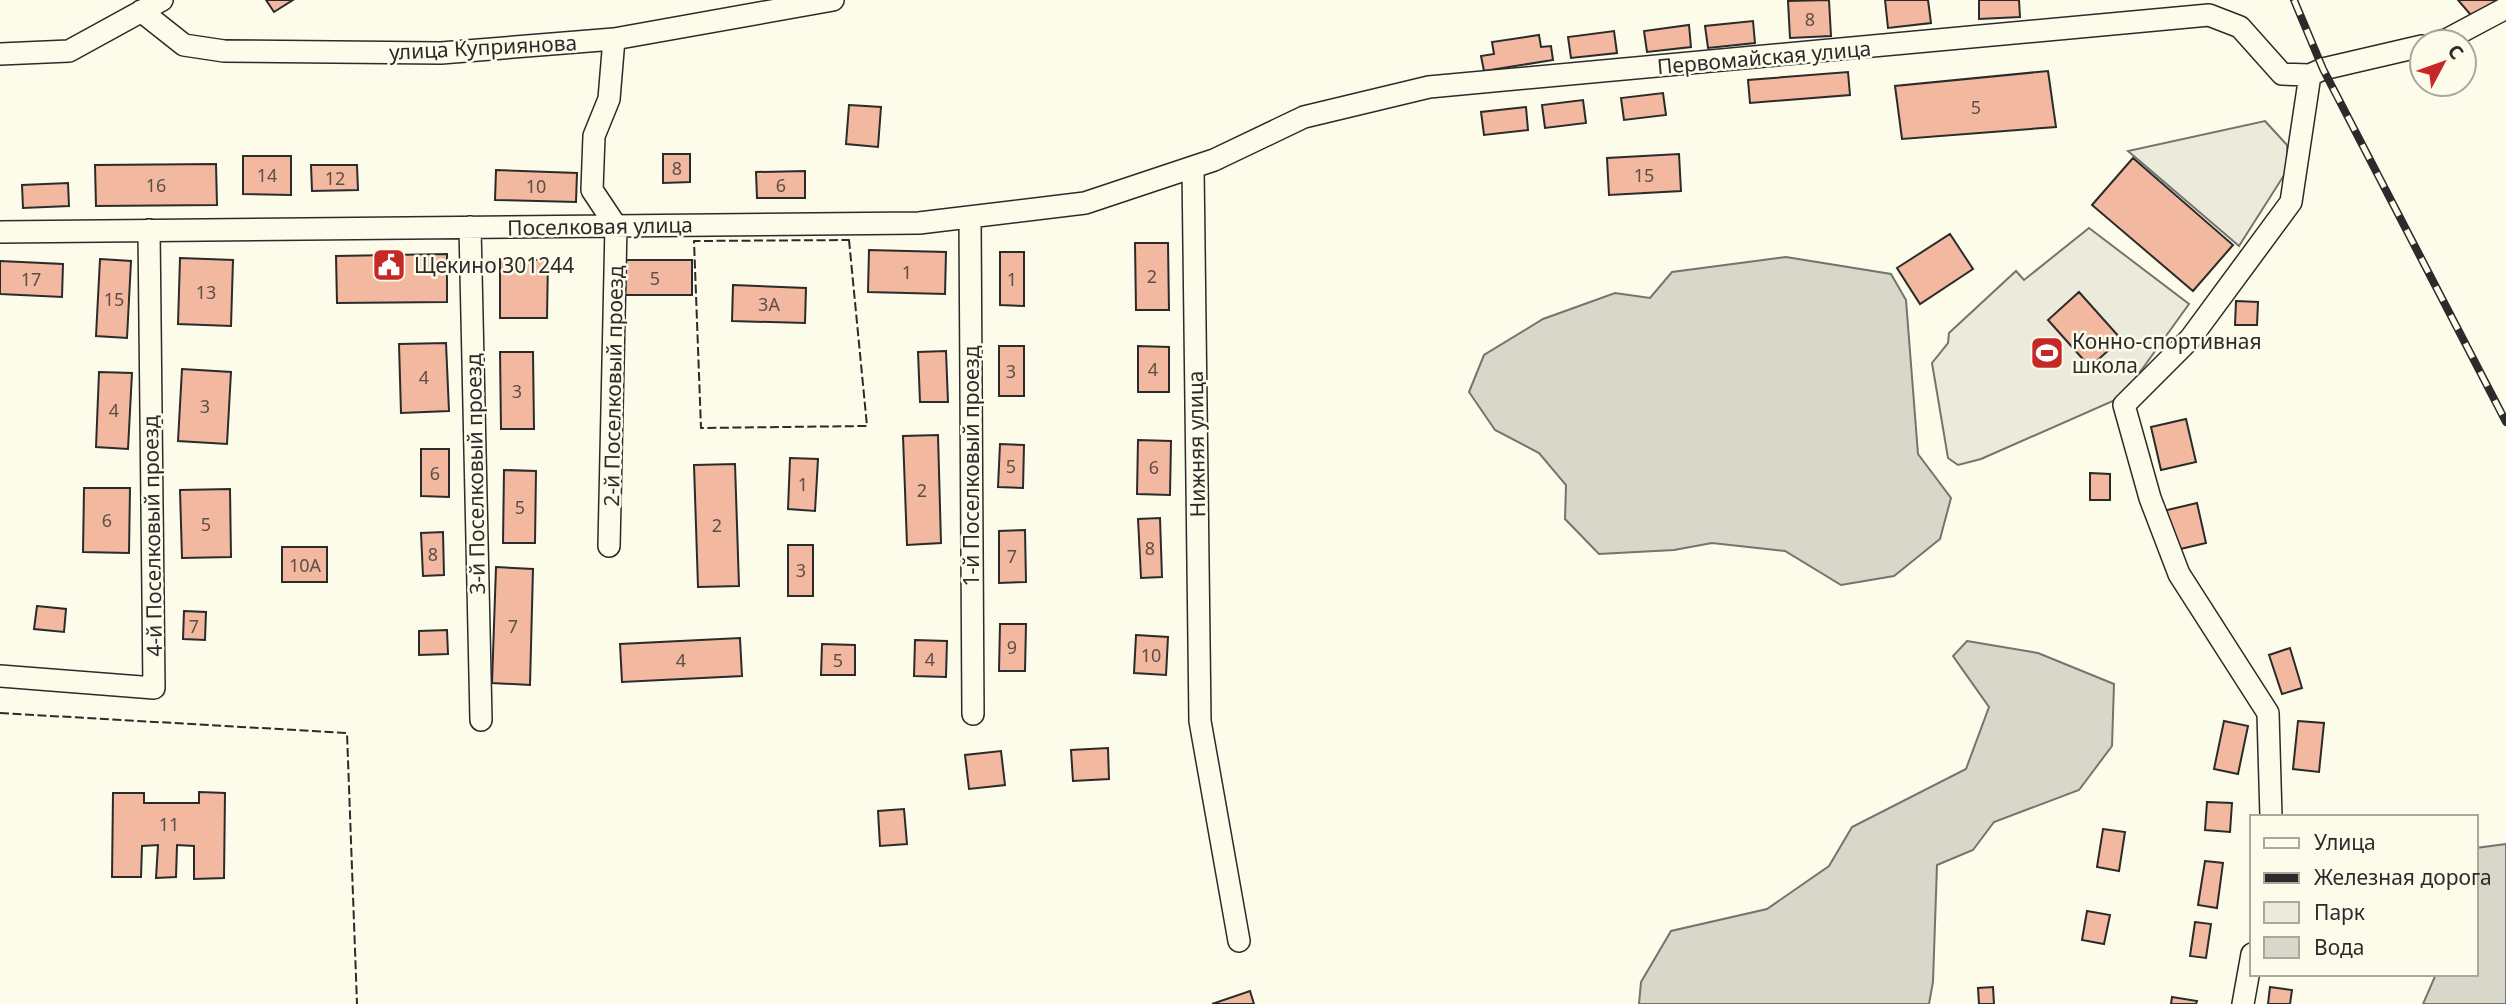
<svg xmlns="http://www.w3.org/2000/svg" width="2506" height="1004" viewBox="0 0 2506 1004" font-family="'Noto Sans',sans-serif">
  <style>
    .green { fill: #ecebdb; stroke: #74746e; stroke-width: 2 }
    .parking { fill: #eceadb; stroke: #74746e; stroke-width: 2 }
    .water { fill: #d8d7c9; stroke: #74746e; stroke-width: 2 }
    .building { fill: #f2b8a0; stroke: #2b2b2b; stroke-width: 2 }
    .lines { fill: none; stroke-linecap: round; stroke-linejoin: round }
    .minor-casing { stroke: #2b2b2b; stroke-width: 24 }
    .minor { stroke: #fdfbea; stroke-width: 21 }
    .rail-casing { stroke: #2b2b2b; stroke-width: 8 }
    .rail { stroke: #fdfbea; stroke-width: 5; stroke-dasharray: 16; stroke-linecap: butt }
    .fence { stroke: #2b2b2b; stroke-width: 2; stroke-dasharray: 9 3.5; stroke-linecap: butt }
    .labels { text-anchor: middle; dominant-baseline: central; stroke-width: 5; stroke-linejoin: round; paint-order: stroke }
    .number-label { font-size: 18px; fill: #5d4e48 }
    .street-label { font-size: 21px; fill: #2b2b2b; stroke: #fdfbea }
    .poi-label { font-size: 21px; fill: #2b2b2b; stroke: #fdfbea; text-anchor: start }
  </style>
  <rect width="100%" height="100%" fill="#fdfbea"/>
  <path class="green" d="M2089,228l100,76 -67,93 -141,62 -23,6 -10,-7 -16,-95 16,-20 1,-10 67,-62 8,9z"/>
  <path class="parking" d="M2265,121l22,24 1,24 -49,77 -111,-95z"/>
  <path class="water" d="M1786,257l105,17 15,26 12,154 33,44 -11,41 -46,37 -53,9 -56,-34 -73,-8 -38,7 -75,4 -34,-35 1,-34 -27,-32 -44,-23 -26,-38 15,-37 59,-36 72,-26 35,5 22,-26z
    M1967,641l71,12 76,31 -2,62 -33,44 -85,32 -21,28 -36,15 -4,117 -4,22h-290l2,-22 30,-51 96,-22 62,-43 23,-39 114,-58 23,-62 -36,-51z
    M2506,844v160h-83l13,-30h40v-126z"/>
  <path class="building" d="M266,0h27l-19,12z
    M1829,0l2,36 -41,2 -2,-37z
    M1885,0h43l3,23 -43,5z
    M1979,0h40l1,17 -41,2z
    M2458,0h41l-23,21z
    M1753,21l2,22 -47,5 -3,-22z
    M1689,25l2,22 -44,5 -3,-21z
    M1614,31l3,22 -46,5 -3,-21z
    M1539,35l2,12 10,-1 2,14 -69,11 -3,-15 13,-2 -2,-12z
    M2048,71l8,56 -154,12 -7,-53z
    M1848,72l2,23 -100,8 -2,-23z
    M1663,93l3,22 -42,5 -3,-22z
    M1583,100l3,23 -41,5 -3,-23z
    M849,105l32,2 -3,40 -32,-3z
    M1526,107l2,23 -44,5 -3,-23z
    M663,154h27v28l-27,1z
    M1679,154l2,37 -72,4 -2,-37z
    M243,156h48v39l-48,-1z
    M2133,158l100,87 -40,46 -101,-86z
    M216,164l1,41 -121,1 -1,-41z
    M311,165h46l1,25 -46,1z
    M496,170l81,3 -1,29 -81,-2z
    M805,171v27h-48l-1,-26z
    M68,183l1,23 -46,2 -1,-23z
    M1950,234l23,35 -53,35 -23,-36z
    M1135,243h33l1,67h-33z
    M869,250l77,2 -1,42 -77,-2z
    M1000,252h24v54l-24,-1z
    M447,254v48l-110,1 -1,-47z
    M180,258l53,2 -2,66 -53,-2z
    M100,259l31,2 -4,77 -31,-2z
    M500,259l48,1 -1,58h-47z
    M618,260h74v35h-74z
    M0,261l63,3 -1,33 -62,-3z
    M733,285l73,3 -1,35 -73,-2z
    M2079,292l42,47 -31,28 -42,-47z
    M2236,301l22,1 -1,23h-22z
    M446,343l3,68 -48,2 -2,-69z
    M999,346h25v50h-25z
    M1138,346l31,1v45h-31z
    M946,351l2,51h-28l-2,-50z
    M500,352h33l1,77h-33z
    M182,369l49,3 -4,72 -49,-3z
    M99,372l33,1 -4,76 -32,-2z
    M2186,419l10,43 -35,8 -10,-43z
    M938,435l3,108 -34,2 -4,-109z
    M1138,440l33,1 -1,54 -33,-1z
    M1000,444l24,1 -1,43 -25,-1z
    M421,449h28v48l-28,-1z
    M790,458l28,1 -3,52 -27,-2z
    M735,464l4,122 -41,1 -4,-122z
    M504,470l32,1 -1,72h-32z
    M2090,473l20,1v26h-20z
    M84,488h46l-1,65 -46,-1z
    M230,489l1,68 -49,1 -2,-68z
    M2197,503l9,40 -34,8 -9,-40z
    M1160,518l2,59 -21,1 -3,-59z
    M1025,530l1,52 -27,1v-52z
    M443,532l1,43 -21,1 -2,-43z
    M788,545h25v51h-25z
    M282,547h45v35h-45z
    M496,567l37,2 -3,116 -38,-2z
    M37,606l29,3 -2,23 -30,-3z
    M184,611l22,1 -1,28 -22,-1z
    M1000,624h26l-1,47h-26z
    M447,630l1,24 -29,1v-24z
    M1136,635l32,2 -2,38 -32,-2z
    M740,638l2,38 -120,6 -2,-38z
    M915,640l32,1 -1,36 -32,-1z
    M822,644l33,1v30h-34z
    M2290,648l12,40 -20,6 -13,-39z
    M2224,721l24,5 -10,48 -24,-5z
    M2298,721l26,2 -5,49 -26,-3z
    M1108,748l1,31 -36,2 -2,-31z
    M1001,751l4,34 -36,4 -4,-34z
    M199,792l26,1 -1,85 -30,1v-33l-17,-1 -1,32 -20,1 2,-33 -16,1 -1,31h-29l1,-84h31v10h55z
    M2207,802l25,1 -2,29 -25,-2z
    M904,809l3,35 -27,2 -2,-35z
    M2103,829l22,3 -6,39 -22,-4z
    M2205,861l18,2 -6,45 -19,-3z
    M2087,911l23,4 -6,29 -22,-4z
    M2195,922l16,2 -5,34 -16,-2z
    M1993,987l1,17h-15l-1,-16z
    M2270,987l22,3 -2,14h-22z
    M1250,991l4,13h-42z
    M2172,997l25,4 -1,3h-25z"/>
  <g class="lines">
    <defs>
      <path id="minor" d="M141,11l43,34 40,6 217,2 173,-14 219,-39
        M2438,42l8,-2 60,-32
        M0,54l69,-3 93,-51
        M1193,167l7,554 39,220
        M970,217l3,497
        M470,227l11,493
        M0,232l919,-9 166,-20 129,-43 90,-43 125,-30 780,-72 31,12 42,47 28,1 13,-6 99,-23
        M609,546l7,-320 -24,-36 2,-54 15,-37 5,-60
        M0,676l154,12 -5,-458
        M2271,817l-3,-104 -89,-139 -29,-76 -26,-93 66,-66 101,-137 19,-127
        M2243,1004l9,-50"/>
    </defs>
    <use href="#minor" class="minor-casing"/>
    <use href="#minor" class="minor"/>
    <defs>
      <path id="rail" d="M2294,0l29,69 183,353"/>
    </defs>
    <use href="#rail" class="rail-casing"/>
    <use href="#rail" class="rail"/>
    <path class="fence" d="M849,240l18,186 -166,2 -7,-187z
      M0,713l347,20 10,271"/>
  </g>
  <defs>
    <symbol id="civic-square" viewBox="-11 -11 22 22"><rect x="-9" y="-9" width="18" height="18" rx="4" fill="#c62828" stroke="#fdfbea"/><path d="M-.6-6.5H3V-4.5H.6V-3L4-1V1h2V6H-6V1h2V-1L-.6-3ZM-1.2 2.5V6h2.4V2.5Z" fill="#fff"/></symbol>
    <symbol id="stadium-square" viewBox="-11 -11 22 22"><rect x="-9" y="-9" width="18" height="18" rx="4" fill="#c62828" stroke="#fdfbea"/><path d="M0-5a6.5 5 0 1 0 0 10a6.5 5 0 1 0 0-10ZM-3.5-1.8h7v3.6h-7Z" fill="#fff"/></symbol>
  </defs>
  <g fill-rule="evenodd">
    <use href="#civic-square" x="370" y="246" width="38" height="38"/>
    <use href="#stadium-square" x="2028" y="334" width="38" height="38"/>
  </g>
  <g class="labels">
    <g class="number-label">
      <text x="1810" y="19">8</text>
      <text x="1976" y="107">5</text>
      <text x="677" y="168">8</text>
      <text x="267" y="175">14</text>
      <text x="1644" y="175">15</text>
      <text x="335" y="178">12</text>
      <text x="156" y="185">16</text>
      <text x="781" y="185">6</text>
      <text x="536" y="186">10</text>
      <text x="907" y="272">1</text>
      <text x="1152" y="276">2</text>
      <text x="655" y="278">5</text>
      <text x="31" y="279">17</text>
      <text x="1012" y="279">1</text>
      <text x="206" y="292">13</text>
      <text x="114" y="299">15</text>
      <text x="769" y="304">3А</text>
      <text x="1153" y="369">4</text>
      <text x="1011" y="371">3</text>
      <text x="424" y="377">4</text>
      <text x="517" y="391">3</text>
      <text x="205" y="406">3</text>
      <text x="114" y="410">4</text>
      <text x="1011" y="466">5</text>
      <text x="1154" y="467">6</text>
      <text x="435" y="473">6</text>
      <text x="803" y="484">1</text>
      <text x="922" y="490">2</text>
      <text x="520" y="507">5</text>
      <text x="107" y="520">6</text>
      <text x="206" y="524">5</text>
      <text x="717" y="525">2</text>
      <text x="1150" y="548">8</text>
      <text x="433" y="554">8</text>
      <text x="1012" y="556">7</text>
      <text x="305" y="565">10А</text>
      <text x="801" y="570">3</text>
      <text x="194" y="626">7</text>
      <text x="513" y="626">7</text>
      <text x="1012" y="647">9</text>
      <text x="1151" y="655">10</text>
      <text x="930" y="659">4</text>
      <text x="681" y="660">4</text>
      <text x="838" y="660">5</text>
      <text x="169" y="824">11</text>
    </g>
    <g class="street-label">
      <text transform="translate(483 47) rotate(-3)">улица Куприянова</text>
      <text transform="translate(1764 57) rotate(-5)">Первомайская улица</text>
      <text transform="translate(600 226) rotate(-1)">Поселковая улица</text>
      <text transform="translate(613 386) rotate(-89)">2-й Поселковый проезд</text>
      <text transform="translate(1196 444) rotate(-91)">Нижняя улица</text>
      <text transform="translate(971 466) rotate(-90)">1-й Поселковый проезд</text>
      <text transform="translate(475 474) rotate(-91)">3-й Поселковый проезд</text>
      <text transform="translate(152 536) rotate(-91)">4-й Поселковый проезд</text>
    </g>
    <g class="poi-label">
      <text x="414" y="265">Щекино 301244</text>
      <text x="2072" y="341">Конно-спортивная<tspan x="2072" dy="24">школа</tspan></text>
    </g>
  </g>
  <rect x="2250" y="815" width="228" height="161" fill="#fdfbea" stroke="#a9a89e" stroke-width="2"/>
  <rect x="2264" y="838" width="35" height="10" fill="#fdfbea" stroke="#a9a89e" stroke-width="2"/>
  <text x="2314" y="850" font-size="21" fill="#2b2b2b">Улица</text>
  <rect x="2264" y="873" width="35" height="10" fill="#2b2b2b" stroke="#a9a89e" stroke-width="2"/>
  <text x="2314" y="885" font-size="21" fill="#2b2b2b">Железная дорога</text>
  <rect x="2264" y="902" width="35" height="21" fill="#ecebdb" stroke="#a9a89e" stroke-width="2"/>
  <text x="2314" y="920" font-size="21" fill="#2b2b2b">Парк</text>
  <rect x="2264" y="937" width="35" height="21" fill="#d8d7c9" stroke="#a9a89e" stroke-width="2"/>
  <text x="2314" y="955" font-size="21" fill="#2b2b2b">Вода</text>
  <g transform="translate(2443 63) rotate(49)"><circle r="33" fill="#fdfbea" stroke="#a9a89e" stroke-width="2"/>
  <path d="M0-5L12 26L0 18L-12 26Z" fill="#c62828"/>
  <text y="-10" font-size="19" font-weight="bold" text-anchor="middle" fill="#2b2b2b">С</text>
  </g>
</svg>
